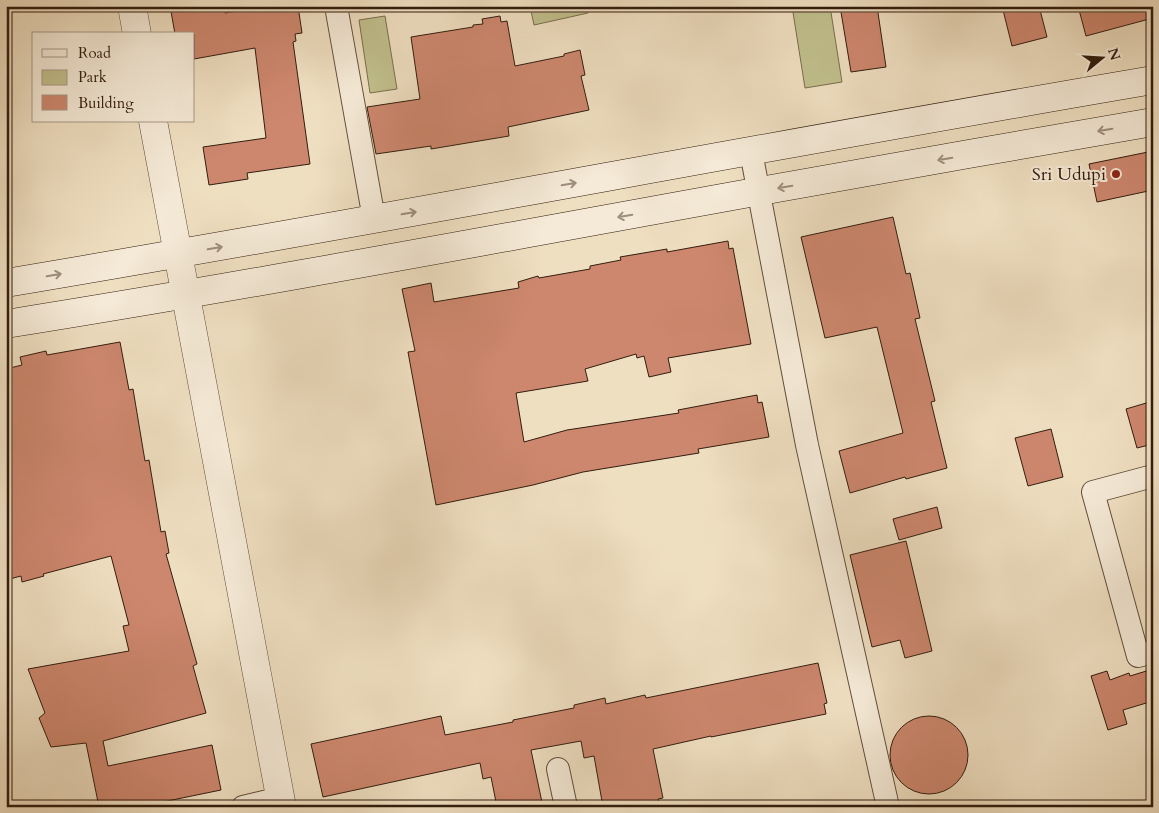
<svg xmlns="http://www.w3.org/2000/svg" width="1159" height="813" viewBox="0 0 1159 813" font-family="Cardo,serif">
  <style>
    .green { fill: #c1c08d; stroke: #7a6e4e }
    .building { fill: #cd876e; stroke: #321d0e }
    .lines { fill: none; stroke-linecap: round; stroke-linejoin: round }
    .minor-casing { stroke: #614e3b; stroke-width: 24 }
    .tertiary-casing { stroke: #614e3b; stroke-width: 29 }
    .secondary-casing { stroke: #321d0e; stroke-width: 29 }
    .minor { stroke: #f5ead7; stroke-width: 22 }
    .tertiary { stroke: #f5ead7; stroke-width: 28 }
    .secondary { stroke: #f5ead7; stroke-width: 28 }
    .oneway { stroke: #9d8e7d }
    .poi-dot { fill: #8f2418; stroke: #f5ead7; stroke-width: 2 }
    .labels { text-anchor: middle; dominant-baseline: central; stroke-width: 4; stroke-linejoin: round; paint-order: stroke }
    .poi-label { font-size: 18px; fill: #321d0e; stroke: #f5ead7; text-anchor: end }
  </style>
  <rect width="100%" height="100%" fill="#efdfc1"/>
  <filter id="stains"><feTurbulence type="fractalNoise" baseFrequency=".004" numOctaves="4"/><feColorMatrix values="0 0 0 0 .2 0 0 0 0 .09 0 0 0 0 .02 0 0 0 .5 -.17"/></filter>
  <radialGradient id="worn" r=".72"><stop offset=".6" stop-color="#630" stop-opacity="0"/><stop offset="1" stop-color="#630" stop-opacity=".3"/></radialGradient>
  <path class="green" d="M530,6h57l1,7 -54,12z
    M792,6h38l12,76 -37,6z
    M385,16l12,73 -27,4 -11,-73z"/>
  <path class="building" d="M170,6h53l2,7 44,-7h29l4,27 -7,1 1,7 -3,1 17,122 -63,9 1,6 -39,6 -6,-38 63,-9 -11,-90 -61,11v-25h-19z
    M840,6h37l9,61 -35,5z
    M1002,6h37l8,31 -35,9z
    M1078,6h75v12l-67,18z
    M500,16l1,6 6,-1 8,45 49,-10v-2l16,-4 5,25 -4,1 8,34 -81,17 1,9 -78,13v-3l-55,8 -9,-47 53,-8 -9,-62 62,-10v-2l10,-1 -1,-5z
    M1153,151v39l-56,12 -8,-38z
    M893,217l13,57 4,-1 10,45 -5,1 20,82 -4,1 16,66 -41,11 -1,-2 -55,16 -11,-42 64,-18 -26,-106 -52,11 -24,-101z
    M728,241l1,8 4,-1 18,96 -83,14 3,14 -22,5 -5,-21 -7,2 -1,-4 -51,15 3,12 -72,12 8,49 43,-12 112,-17 -1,-3 79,-15 1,8 4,-1 7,35 -71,12 1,4 -116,19 -50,13 -97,20 -28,-153 7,-1 -13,-62 29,-6 3,19 85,-14 -1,-6 20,-6 1,2 51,-9v-3l31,-6 -1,-3 47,-8v3z
    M120,342l9,48 4,-1 12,72 4,-1 12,72 4,-1 4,22 -3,1 31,110 -4,2 13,47 -103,28 5,25 104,-21 9,45 -83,17h-39l-13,-64 -35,4 -12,-29 6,-5 -17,-44 101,-18 -6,-25 6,-1 -18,-69 -68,18 1,2 -22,6 -1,-6 -15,4v-211l16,-4 -2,-8 26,-6 1,4z
    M1153,401v43l-16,4 -11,-39z
    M1051,429l12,48 -35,9 -13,-48z
    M937,507l5,21 -43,12 -6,-21z
    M906,541l26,110 -27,7 -5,-18 -28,7 -22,-92z
    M818,663l9,40 -3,1 2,10 -115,23v-1l-58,13 10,49 -5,1 1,5 -16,3h-40l-9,-51 -10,2 -3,-17 -50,9 12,57h-46l-6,-30 -8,2 -3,-16 -157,34 -12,-53 130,-28 4,19 68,-13v-2l61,-12v-3l31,-7 1,6 39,-9 1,3z
    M1153,669v32l-30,9 4,14 -19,6 -17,-54 16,-5 3,9 19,-7 1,3z
    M890 755a39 39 0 1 1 78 0a39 39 0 1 1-78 0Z"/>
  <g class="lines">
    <defs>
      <path id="minor" d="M336,6l38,213
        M751,152l56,293 81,362
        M1153,476l-60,16 45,164 15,-4
        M558,769l8,38
        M243,807l38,-9"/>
      <path id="tertiary" d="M132,6l5,28
        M153,121l129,686"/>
      <path id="secondary" d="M6,283c383,-64 764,-138 1147,-203
        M6,324c251,-40 500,-87 749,-132 133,-24 265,-47 398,-70"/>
    </defs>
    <use href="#minor" class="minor-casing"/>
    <use href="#tertiary" class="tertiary-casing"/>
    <use href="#secondary" class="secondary-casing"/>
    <use href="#minor" class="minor"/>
    <use href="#tertiary" class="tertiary"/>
    <use href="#secondary" class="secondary"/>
  </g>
  <defs><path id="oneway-shaft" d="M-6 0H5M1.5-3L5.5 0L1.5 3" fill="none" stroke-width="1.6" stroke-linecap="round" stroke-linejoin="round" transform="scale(1.25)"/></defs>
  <g class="oneway">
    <use href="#oneway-shaft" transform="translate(1105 130) rotate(170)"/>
    <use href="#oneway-shaft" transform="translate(945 159) rotate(170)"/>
    <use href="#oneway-shaft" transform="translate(569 184) rotate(-10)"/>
    <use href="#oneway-shaft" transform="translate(785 187) rotate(170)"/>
    <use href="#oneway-shaft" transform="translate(409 213) rotate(-10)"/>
    <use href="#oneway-shaft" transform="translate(625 216) rotate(170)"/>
    <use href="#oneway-shaft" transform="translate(215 248) rotate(-10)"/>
    <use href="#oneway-shaft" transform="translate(54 275) rotate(-10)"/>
  </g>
  <circle class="poi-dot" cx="1116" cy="174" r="5"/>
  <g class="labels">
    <g class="poi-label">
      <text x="1106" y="174">Sri Udupi</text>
    </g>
  </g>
  <rect width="1159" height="813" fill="none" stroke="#efdfc1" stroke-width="25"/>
  <rect x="8" y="8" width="1144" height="798" fill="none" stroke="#321d0e" stroke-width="2.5"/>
  <rect x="12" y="12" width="1134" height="788" fill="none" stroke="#321d0e"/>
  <rect x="32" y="32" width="162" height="90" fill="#f5ead7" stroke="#a79887"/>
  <rect x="42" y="49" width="25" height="8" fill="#f5ead7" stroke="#a79887"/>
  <text x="78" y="58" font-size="15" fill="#321d0e">Road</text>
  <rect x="42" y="70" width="25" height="15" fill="#c1c08d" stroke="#a79887"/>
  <text x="78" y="82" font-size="15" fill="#321d0e">Park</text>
  <rect x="42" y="95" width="25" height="15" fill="#cd876e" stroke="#a79887"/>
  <text x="78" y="108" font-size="15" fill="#321d0e">Building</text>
  <g transform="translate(1102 58) rotate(72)" stroke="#f5ead7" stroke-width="4" paint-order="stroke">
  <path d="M0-4L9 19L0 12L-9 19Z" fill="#321d0e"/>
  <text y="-8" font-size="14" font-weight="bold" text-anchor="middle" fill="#321d0e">N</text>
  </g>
  <rect width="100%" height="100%" filter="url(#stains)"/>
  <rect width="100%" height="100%" fill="url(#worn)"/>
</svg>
